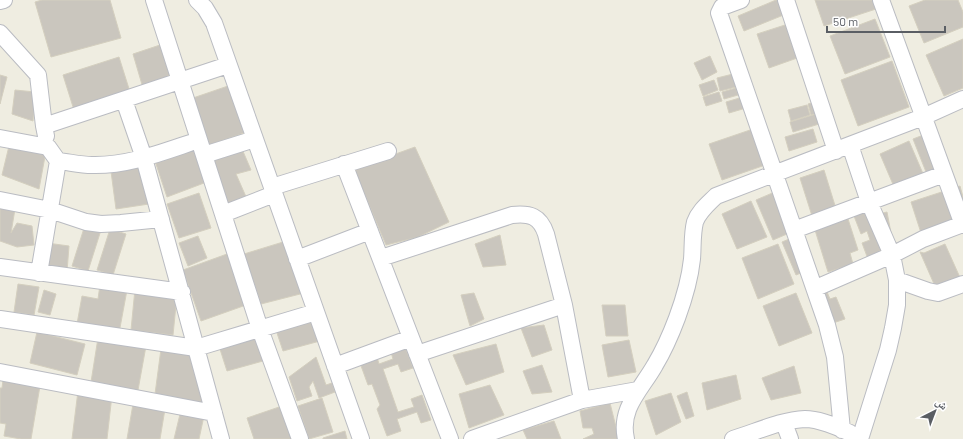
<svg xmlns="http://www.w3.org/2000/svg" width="963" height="439" viewBox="0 0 963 439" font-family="Barlow,'Noto Naskh Arabic',sans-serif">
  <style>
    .building { fill: #cac6be; stroke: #d4cfbf }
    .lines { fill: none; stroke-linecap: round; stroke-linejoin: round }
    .minor-casing { stroke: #babcc2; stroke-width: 18 }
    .minor { stroke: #fff; stroke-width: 16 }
  </style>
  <rect width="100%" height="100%" fill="#efede1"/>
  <path class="building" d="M42,0h68l11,38 -70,19 -16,-55z
    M776,0h4l6,14 -42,17 -6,-15z
    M815,0h58l3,9 -52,17z
    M925,0h33l5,12v15l-39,16 -15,-37z
    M875,19l15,38 -45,17 -15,-38z
    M788,24l12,33 -31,11 -12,-34z
    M963,39v49l-19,8 -18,-41z
    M163,44l11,34 -31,10 -10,-34z
    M710,56l7,16 -15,8 -8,-17z
    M119,57l11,35 -56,18 -11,-35z
    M892,61l17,46 -51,19 -17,-46z
    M733,74l3,13 -16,4 -3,-13z
    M0,75l7,2 -7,27z
    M714,80l4,10 -15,6 -4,-11z
    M228,86l16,47 -35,12 -16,-47z
    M736,88l2,7 -14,4 -2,-7z
    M15,90l20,2 -2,29 -21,-7z
    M719,92l3,9 -16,5 -3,-9z
    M743,97l3,11 -17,5 -3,-11z
    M819,101l3,11 -11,3 -3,-11z
    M807,105l3,10 -19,6 -3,-11z
    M816,114l3,10 -26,8 -3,-10z
    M756,128l12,36 -46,16 -13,-36z
    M813,129l4,13 -28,9 -4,-14z
    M926,134l15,38 -13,5 -15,-38z
    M909,141l15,35 -29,13 -15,-35z
    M9,146l37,5 -7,38 -37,-14z
    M415,147l34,75 -31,15 -32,8 -32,-76z
    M194,148l10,35 -37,14 -12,-36z
    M242,149l9,21 -15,4 11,25 -19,6 -17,-46z
    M143,160l6,44 -33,5 -6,-45z
    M824,170l13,42 -24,7 -13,-41z
    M960,186l3,11v29l-40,13 -12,-37z
    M777,191l17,40 -21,9 -17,-40z
    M199,193l12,35 -32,10 -12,-34z
    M751,201l16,36 -30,12 -15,-35z
    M0,206l15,3 -4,24 6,-10 15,3 2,19 -17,2 -17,-6z
    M871,210l15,36 -6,2 2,6 -14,5 -6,-16 8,-3 -3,-9 -6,3 -7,-18z
    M887,212l4,21 -8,2 -4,-21z
    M848,219l10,31 -8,3 3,11 -25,8 -13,-42z
    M85,225l16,5 -13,41 -16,-5z
    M110,229l16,5 -13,41 -16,-5z
    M500,235l6,30 -23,2 -8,-23z
    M198,236l9,22 -19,8 -9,-23z
    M794,237l14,33 -12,5 -14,-33z
    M283,242l21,51 -43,11 -17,-50z
    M47,243l22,3 -2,26 -23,-3z
    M778,244l16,40 -36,15 -16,-41z
    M945,244l17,38 -24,11 -18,-41 4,1z
    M227,254l19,51 -45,16 -18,-51z
    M18,284l21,3 -5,28 -20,-3z
    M100,285l27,5 -8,43 -42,-9 5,-28 16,3z
    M135,289l42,6 -4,40 -42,-5z
    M44,290l12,4 -6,21 -12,-3z
    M827,292l3,7 6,-2 9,22 -15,5 -11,-29z
    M474,293l10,26 -14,7 -9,-31z
    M796,293l16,40 -33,13 -16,-40z
    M602,305h23l3,31h-22z
    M313,320l7,21 -37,10 -7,-21z
    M544,325l8,25 -20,7 -11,-29z
    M37,332l48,12 -8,31 -47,-12z
    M255,335l8,26 -36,10 -8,-25z
    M98,338l48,8 -8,44 -47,-8z
    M629,340l7,32 -28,5 -6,-32z
    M404,344l9,24 -12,4 -3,-8 -15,5 15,43 16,-5 -3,-8 11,-4 9,25 -10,3 -4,-11 -20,7 4,12 -14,5 -10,-27 3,-4 -8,-21 -4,1 -8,-22 17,-6 2,7 14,-5 -3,-10z
    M496,344l8,28 -38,13 -13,-30z
    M161,349l31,5 16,52 -53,-12z
    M316,357l10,28 6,-2 3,9 -16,6 -6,-17 -4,6 3,9 -15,5 -8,-24z
    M542,365l10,27 -20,2 -9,-23z
    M794,366l7,27 -30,7 -9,-22z
    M736,375l5,24 -34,11 -5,-27z
    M3,380l37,6 -9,53h-10l-17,-3 2,-12 -6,-1v-35h2z
    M490,385l14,30 -35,13 -10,-34z
    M78,391l34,4 -5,44h-35z
    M687,392l7,24 -8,3 -9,-23z
    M671,393l10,29 -25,13 -11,-34z
    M322,398l11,34 -24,7 -11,-33z
    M610,403l9,36h-36l11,-5 -2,-6h-9l-3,-17z
    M133,404l32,5 -5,30h-33z
    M285,405l12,34h-43l-7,-21z
    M181,410l23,6 -5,23h-25z
    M554,421l7,18h-34l-4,-9z
    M345,431l2,8h-24v-1z"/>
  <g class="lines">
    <defs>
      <path id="minor" d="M154,0l106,329 40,110
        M197,0l8,8 9,15 147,416
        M741,0l-19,7 -3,6 108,312 8,32 7,73
        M786,0l50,151
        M881,0l82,225
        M0,1l4,-1
        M0,33l38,42 6,51 2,10
        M124,100l20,58 77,281
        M44,126l184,-61
        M0,138l48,9 10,14c11,1 22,4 34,4 37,1 73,-14 107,-25
        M850,145l19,57 23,53 5,25v25l-4,23 -5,22 -28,89
        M204,155l51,-16
        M344,164l106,275
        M272,187l116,-36
        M0,200l50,10 36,12 15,2 20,-1 40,-4
        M223,214l51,-20
        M794,230l150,-56
        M381,258l131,-43c18,-2 28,1 34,19l18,71 18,95
        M297,259l73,-28
        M0,267l182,25
        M39,273l19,-112
        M897,280l31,11 10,2 25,-9
        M816,288l76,-33 31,-16 40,-15
        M0,319l196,29 120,-36
        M417,354l147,-49
        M335,366l76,-28
        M0,372l214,41
        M784,423l6,16
        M472,439l110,-39 56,-10
        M626,439c-7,-31 15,-49 29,-74 9,-15 16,-31 22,-47 7,-19 13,-40 15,-59 1,-12 0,-25 3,-37 4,-11 13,-18 21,-26l207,-79 40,-18
        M733,439c23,-7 48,-19 72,-20 13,0 33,8 45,14"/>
    </defs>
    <use href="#minor" class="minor-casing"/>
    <use href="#minor" class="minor"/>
  </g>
  <g transform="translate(935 411) rotate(42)" stroke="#ffffff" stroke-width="3" paint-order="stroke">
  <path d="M0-3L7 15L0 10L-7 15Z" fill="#5a5e64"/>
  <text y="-6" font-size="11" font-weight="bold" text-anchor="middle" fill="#5a5e64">ش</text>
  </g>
  <path d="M827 26v6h118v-6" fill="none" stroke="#5a5e64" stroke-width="2"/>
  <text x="833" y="26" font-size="12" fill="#5a5e64" stroke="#ffffff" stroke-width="3" paint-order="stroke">50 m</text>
</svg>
